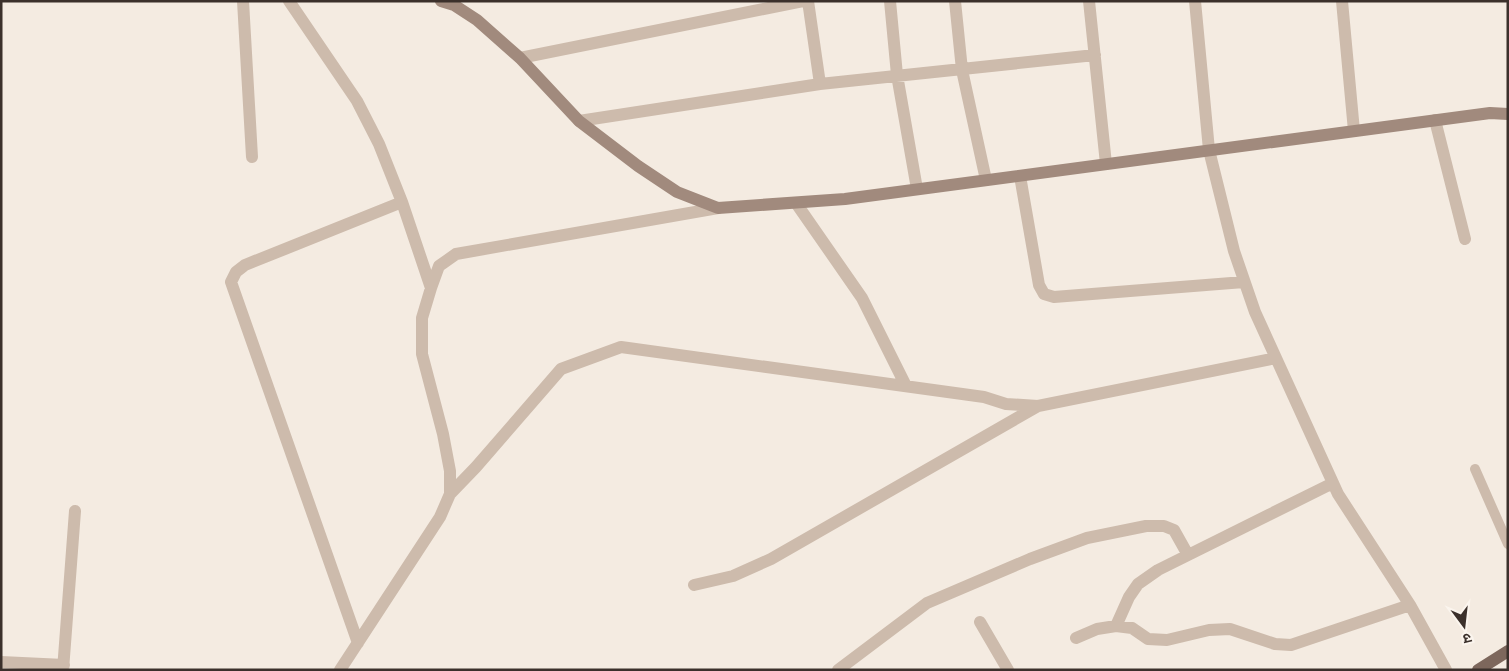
<svg xmlns="http://www.w3.org/2000/svg" width="1509" height="671" viewBox="0 0 1509 671" font-family="'Work Sans','Noto Sans Devanagari',sans-serif">
  <style>
    .lines { fill: none; stroke-linecap: round; stroke-linejoin: round }
    .service { stroke: #cdbbac; stroke-width: 10 }
    .minor { stroke: #cdbbac; stroke-width: 12 }
    .secondary { stroke: #a18a7d; stroke-width: 12 }
    .primary { stroke: #7d675c; stroke-width: 12 }
  </style>
  <rect width="100%" height="100%" fill="#f4ebe1"/>
  <g class="lines">
    <path class="service" d="M1475,469l33,75"/>
    <path class="minor" d="M243,1l9,156
      M289,1l68,100 22,43 23,58 29,86
      M808,1l12,83
      M890,1l7,74 20,114
      M955,1l7,69 24,110
      M1089,1l17,163
      M1195,1l14,149 25,101 21,61 83,182 72,111 36,65
      M1342,1l12,130
      M520,58l283,-57
      M1435,120l30,119
      M579,121l241,-37 275,-29
      M1020,176l19,109 5,9 10,3 190,-15
      M796,203l66,95 44,88
      M450,494l26,-27 85,-98 60,-22 363,50 22,7 32,2 238,-48
      M694,585l39,-9 38,-17 267,-153
      M980,622l28,48
      M1116,626l13,-29 9,-13 20,-14 175,-87
      M1076,638l21,-9 19,-3 16,2 16,11 19,1 42,-10 21,-1 45,15 16,1 119,-40
      M358,643l-127,-361 5,-10 9,-7 157,-63
      M1,662l63,3
      M63,670l12,-159
      M340,670l100,-153 10,-23v-23l-7,-37 -21,-80v-36l9,-30 8,-22 17,-12 262,-46
      M838,670l89,-67 103,-44 57,-21 59,-12h18l10,4 14,25"/>
    <path class="secondary" d="M441,1l13,4 23,15 43,38 59,63 59,45 39,26 41,16 127,-9 645,-86 18,1"/>
    <path class="primary" d="M1478,670l30,-19"/>
  </g>
  <rect width="1509" height="671" fill="none" stroke="#3b302b" stroke-width="5"/>
  <g transform="translate(1464 626) rotate(165)" stroke="#fbf5ee" stroke-width="4" paint-order="stroke">
  <path d="M0-4L9 19L0 12L-9 19Z" fill="#3b302b"/>
  <text y="-8" font-size="14" font-weight="bold" text-anchor="middle" fill="#3b302b">उ</text>
  </g>
</svg>
